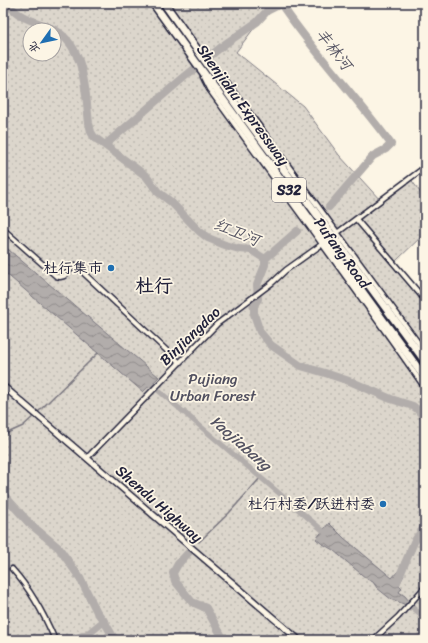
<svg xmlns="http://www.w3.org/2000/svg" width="428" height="643" viewBox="0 0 428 643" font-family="Sriracha,'LXGW WenKai TC',sans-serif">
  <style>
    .park { fill: url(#park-dots); stroke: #7f7c84; fill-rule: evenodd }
    .water { fill: url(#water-waves); stroke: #78757e }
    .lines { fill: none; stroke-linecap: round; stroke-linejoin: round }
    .stream { stroke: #78757e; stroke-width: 1.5 }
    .canal { stroke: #b2adab; stroke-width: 5 }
    .river { stroke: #b2adab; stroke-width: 8 }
    .minor-casing { stroke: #22223b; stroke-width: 7 }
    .tertiary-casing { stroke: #22223b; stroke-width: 8 }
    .motorway-casing { stroke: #22223b; stroke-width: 10 }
    .minor { stroke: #fcf5e5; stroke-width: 4 }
    .tertiary { stroke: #fcf5e5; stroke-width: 5 }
    .motorway { stroke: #fcf5e5; stroke-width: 7 }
    .poi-dot { fill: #1f6fb2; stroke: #fcf5e5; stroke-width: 1.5 }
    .labels { text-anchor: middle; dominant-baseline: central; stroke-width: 3.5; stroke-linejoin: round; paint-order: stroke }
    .shield { fill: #fcf5e5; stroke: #63616e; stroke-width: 1 }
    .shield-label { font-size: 14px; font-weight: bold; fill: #22223b }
    .street-label { font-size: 15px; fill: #22223b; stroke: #fcf5e5 }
    .poi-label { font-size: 15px; fill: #22223b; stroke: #fcf5e5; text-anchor: end }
    .park-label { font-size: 15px; fill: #504f5f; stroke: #fcf5e5 }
    .water-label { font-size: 16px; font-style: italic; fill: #545362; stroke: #fcf5e5 }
    .district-label { font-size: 19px; font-weight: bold; fill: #22223b; stroke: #fcf5e5 }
  </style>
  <defs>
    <pattern id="park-dots" width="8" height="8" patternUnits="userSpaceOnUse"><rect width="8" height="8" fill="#dcd6cc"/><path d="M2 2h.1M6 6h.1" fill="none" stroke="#bcb7b0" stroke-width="1.8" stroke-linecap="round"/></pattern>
    <pattern id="water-waves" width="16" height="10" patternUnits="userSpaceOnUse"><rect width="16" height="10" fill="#b2adab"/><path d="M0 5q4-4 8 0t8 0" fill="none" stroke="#908c8c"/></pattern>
  </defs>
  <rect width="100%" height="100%" fill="#fcf5e5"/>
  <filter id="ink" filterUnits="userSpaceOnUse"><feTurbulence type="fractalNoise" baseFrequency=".025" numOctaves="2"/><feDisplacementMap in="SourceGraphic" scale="8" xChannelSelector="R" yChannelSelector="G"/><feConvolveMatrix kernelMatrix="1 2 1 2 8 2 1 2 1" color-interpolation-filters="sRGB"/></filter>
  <g filter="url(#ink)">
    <path class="park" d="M3,3h258l6,8 -31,41 67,54 36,49 42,46 29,-23 15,21v34l-30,29 30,37v341h-422zM30,30h24v24h-24z"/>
    <path class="water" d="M3,245l156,132 -16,15 -140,-121z
      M329,523l15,15 48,40 6,-7 6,4 -5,10 3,3 -3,4 6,4 4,5 -3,4 -12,-5h-2l-15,-12 -4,-6 -6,-3 -34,-29 -12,-7 -5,-4z"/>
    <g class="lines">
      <path class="stream" d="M417,3l8,11
        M37,413l61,-60
        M3,435l20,-9 12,-11
        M199,542l30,-29 32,-36"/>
      <path class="canal" d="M146,380l181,154
        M406,602l19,16"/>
      <path class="river" d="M7,3c13,16 25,17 44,25 35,16 34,63 38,95l2,9 3,5 52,39 12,16 13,10 28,29 9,7 17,7 14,4 12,1 14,9v6l-8,20 1,14 -4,6v9l6,18 11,13 30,21 24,7 27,9 39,17 22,7 5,4 7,9
        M105,145l78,-67 42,-34 32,-22 10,-11 14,-7c33,49 75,92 110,140l-5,5 -13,7 -44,51
        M265,259l32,-28
        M3,494l26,29 30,25 21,30 17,34 7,9 11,19
        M190,551l-12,13 -5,9 2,8 17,21 14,6 18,32
        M397,582l17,-40 11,-16
        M71,640l17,-6 16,-13"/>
      <defs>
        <path id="minor" d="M214,68l10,11 16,21 185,252
          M203,77l6,12c72,100 146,198 216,299
          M356,219l69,81
          M3,229l53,47 4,1 4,-1 11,-11 104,97
          M337,233l88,-66
          M87,458l130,-134 55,-41 14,-13 35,-25
          M12,569c19,21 32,45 43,71
          M373,640l25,-23 27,-30"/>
        <path id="tertiary" d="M3,386l296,254"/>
        <path id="motorway" d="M153,3l272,375
          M164,3l81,114 180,244"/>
      </defs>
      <use href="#minor" class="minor-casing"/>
      <use href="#tertiary" class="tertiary-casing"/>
      <use href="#motorway" class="motorway-casing"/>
      <use href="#minor" class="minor"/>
      <use href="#tertiary" class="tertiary"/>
      <use href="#motorway" class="motorway"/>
    </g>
  </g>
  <g class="poi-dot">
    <circle cx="111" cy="268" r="4"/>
    <circle cx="383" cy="504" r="4"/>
  </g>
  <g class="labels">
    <rect class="shield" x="272" y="178" width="34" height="24" rx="3"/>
    <g class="shield-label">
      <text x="289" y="190">S32</text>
    </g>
    <g class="street-label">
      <text transform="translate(243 105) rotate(54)">Shenjiahu Expressway</text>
      <text transform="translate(342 253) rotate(54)">Pufang Road</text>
      <text transform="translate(190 336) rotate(-44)">Binjiangdao</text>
      <text transform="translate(159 504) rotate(41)">Shendu Highway</text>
    </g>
    <g class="poi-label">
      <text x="103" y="268">杜行集市</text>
      <text x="375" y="504">杜行村委/跃进村委</text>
    </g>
    <g class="park-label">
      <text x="213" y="379">Pujiang<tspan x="213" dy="17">Urban Forest</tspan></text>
    </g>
    <g class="water-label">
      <text transform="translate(334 49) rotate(52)">丰林河</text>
      <text transform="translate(237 232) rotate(22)">红卫河</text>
      <text transform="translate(241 443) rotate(41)">Yaojiabang</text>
    </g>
    <g class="district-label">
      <text x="154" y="285">杜行</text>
    </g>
  </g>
  <rect width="428" height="643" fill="none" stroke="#fcf5e5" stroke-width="16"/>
  <rect x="8" y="8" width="412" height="627" fill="none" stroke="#22223b" stroke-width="1.5" filter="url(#ink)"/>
  <g transform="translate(42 42) rotate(237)"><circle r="19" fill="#fcf5e5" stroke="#a5a1a1"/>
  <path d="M0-3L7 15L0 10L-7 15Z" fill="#1f6fb2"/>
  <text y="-6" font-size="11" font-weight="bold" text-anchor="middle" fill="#22223b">北</text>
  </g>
</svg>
